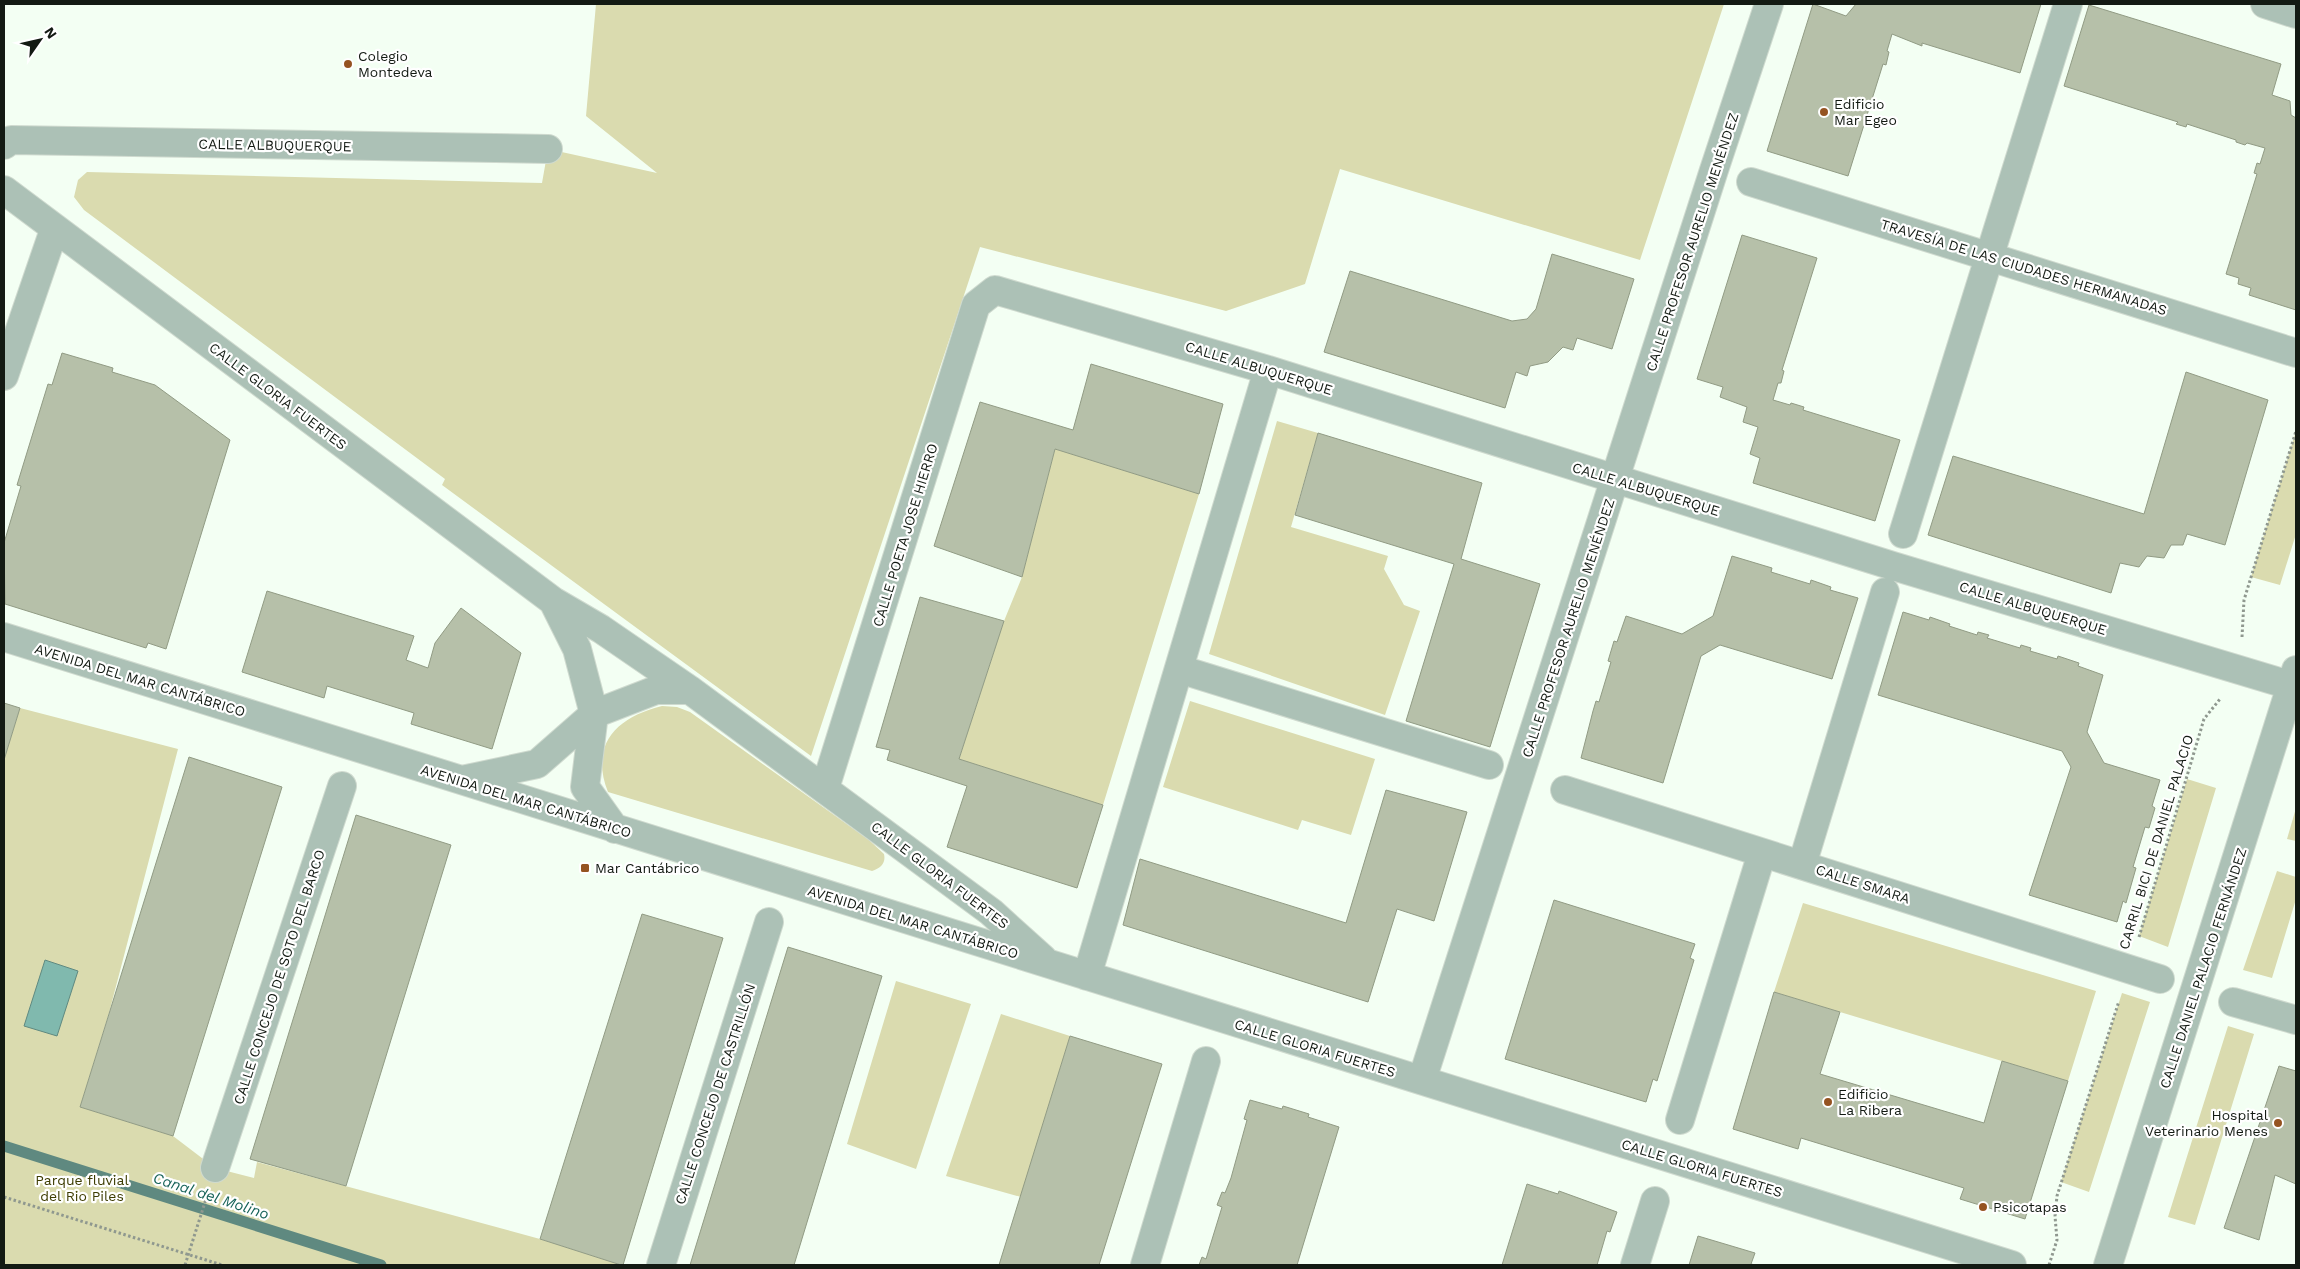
<svg xmlns="http://www.w3.org/2000/svg" width="2300" height="1269" viewBox="0 0 2300 1269" font-family="'Work Sans',sans-serif">
  <style>
    .green { fill: #dadbaf }
    .water { fill: #80b9ae; stroke: #5f8980 }
    .lines { fill: none; stroke-linecap: round; stroke-linejoin: round }
    .stream { stroke: #5f8980; stroke-width: 11 }
    .building { fill: #b6c0a9; stroke: #919b84 }
    .minor-casing { stroke: #cfdacf; stroke-width: 30 }
    .path { stroke: #8f988f; stroke-width: 3; stroke-dasharray: 2.5 2.5; stroke-linecap: butt }
    .minor { stroke: #acc1b6; stroke-width: 28 }
    .poi-dot { fill: #955321; stroke: #fff; stroke-width: 2 }
    .labels { text-anchor: middle; dominant-baseline: central; stroke-width: 4.5; stroke-linejoin: round; paint-order: stroke }
    .poi-label { font-size: 14px; fill: #131a13; stroke: #fff; text-anchor: start }
    .street-label { font-size: 14px; fill: #131a13; stroke: #fff }
    .park-label { font-size: 14px; fill: #3d3c02; stroke: #fff }
    .water-label { font-size: 15px; font-style: italic; fill: #176359; stroke: #fff }
  </style>
  <rect width="100%" height="100%" fill="#f3fff3"/>
  <path class="green" d="M596,4h1128l-84,256 -300,-91 -35,115 -79,27 -246,-64 -169,509 -369,-271 3,-6 -361,-269 -10,-13 4,-17 9,-8 455,11 6,-34 109,24 -71,-57z
    M1277,421l41,12 -27,94 97,29 -4,13 20,36 16,6 -35,104 -176,-61z
    M2296,431v103l-16,51 -29,-8z
    M1055,449l144,45 -96,311 -144,-46 45,-138 18,-44z
    M1190,701l185,58 -24,76 -49,-15 -4,10 -135,-43z
    M662,706l15,1 13,5 179,128 15,14c2,9 -3,14 -12,17l-264,-79c-19,-48 9,-75 54,-86z
    M20,708l158,41 -69,264 -29,94 93,29 42,32 39,10 3,-16 283,77 81,26h-617v-505z
    M2187,779l29,9 -48,159 -29,-11z
    M2296,808v33l-9,-2z
    M2277,871l19,6v22l-24,79 -29,-8z
    M1803,903l293,88 -28,90 -294,-89z
    M896,981l75,23 -55,165 -69,-25z
    M2122,993l28,9 -61,190 -28,-10z
    M1001,1014l69,22 -49,161 -75,-21z
    M2228,1026l26,8 -59,191 -27,-8z"/>
  <path class="water" d="M45,960l33,11 -21,65 -33,-10z"/>
  <g class="lines">
    <path class="stream" d="M4,1146l377,119"/>
  </g>
  <path class="building" d="M1813,4l33,12 10,-12h185l-21,69 -98,-30v3l-30,-12 -5,17 2,1 -3,13 -3,-1 -35,112 -81,-25z
    M2089,5l192,59 -9,31 18,6 1,14 5,3v192l-47,-15 2,-7 -13,-4 1,-6 -13,-4 31,-100 -3,-1 3,-10 3,1 5,-16 -18,-5 -2,2 -9,-3v-2l-49,-16 -1,3 -10,-3 2,-2 -114,-36z
    M1742,235l75,23 -35,112 2,1 -3,12h-3l-5,17 17,5 1,-2 13,4 -1,3 97,30 -25,81 -122,-38 7,-25 -10,-4 8,-27 -15,-5 4,-15 -27,-10 3,-10 -26,-8z
    M1552,254l82,25 -22,70 -35,-11 -4,12 -10,-3 -15,15 -18,4 -3,10 -11,-4 -11,36 -181,-56 26,-81 162,50 15,-2 9,-10z
    M62,353l51,15 -1,4 43,13 75,55 -64,209 -18,-6 -2,5 -141,-44 -1,-61 17,-57 -4,-1 31,-101 4,1z
    M1091,364l132,40 -24,90 -144,-45 -33,128 -88,-31 46,-144 93,28z
    M2186,372l82,28 -43,145 -38,-11 -4,11h-12l-7,13 -17,-2 -8,11 -19,-4 -9,30 -183,-58 25,-79 191,58z
    M1318,433l164,50 -21,76 79,25 -50,163 -84,-26 48,-157 -159,-49z
    M1732,556l40,12 -1,4 39,12 1,-4 20,7 -1,3 28,8 -26,81 -112,-34 -19,11 -38,127 -82,-25 12,-47 3,-10 3,1 12,-40 -3,-1 6,-20 3,1 9,-26 56,18 31,-18z
    M267,591l147,45 -8,24 22,8 7,-25 26,-35 60,45 -29,96 -81,-25 3,-11 -87,-27 -3,12 -82,-26z
    M920,597l84,24 -45,138 144,46 -26,83 -130,-41 20,-61 -80,-26 3,-10 -14,-3z
    M1903,612l26,8 1,-3 20,7 -1,2 28,9 1,-3 11,3 -2,3 33,10 1,-3 10,3 -1,3 27,8 1,-3 21,7 -1,3 25,9 -16,57 17,31 56,17 -8,26 3,2 -6,20 -4,-1 -12,40 3,1 -10,35 -3,-2 -6,21 -88,-27 42,-128 -9,-16 -184,-56z
    M4,703l16,5 -16,52z
    M189,757l93,30 -109,349 -93,-29z
    M1386,790l81,22 -33,109 -37,-12 -29,93 -245,-77 17,-66 206,64z
    M356,815l95,30 -105,341 -96,-27z
    M1554,900l141,44 -5,14 4,2 -37,121 -4,-2 -7,23 -141,-43z
    M642,914l81,24 -100,327h-2l-81,-26z
    M788,947l94,29 -88,289h-104z
    M1774,992l66,20 -20,62 164,49 18,-62 66,20 -43,138 -65,-20 4,-11 -163,-50 -3,11 -65,-20z
    M1070,1036l92,28 -63,201h-100z
    M2279,1066l17,5v113l-21,-9 -16,65 -35,-12z
    M1250,1100l32,9 1,-3 26,8 -1,3 31,10 -42,138h-98l3,-8 4,2 16,-52 -5,-2 5,-13 3,1 6,-15 16,-58 -3,-1z
    M1527,1184l31,10 1,-3 58,21 -7,20 -3,-1 -10,34h-95z
    M1698,1236l57,17 -4,11 4,1h-66z"/>
  <g class="lines">
    <defs>
      <path id="minor" d="M2265,4l31,10
        M4,145l7,-5 537,9
        M1751,182l545,171
        M4,190l549,411 48,28 89,61 301,222 52,47
        M4,376l50,-146
        M1903,534l165,-530
        M4,637l2008,628
        M1179,669l310,96
        M462,780l75,-16 57,-50 -17,-65 -24,-48
        M825,788l151,-483 19,-15 273,80 625,196 403,121
        M1565,790l595,189
        M615,829l-30,-42 9,-73 62,-24h34
        M1802,865l83,-273
        M1087,976l181,-606
        M2233,1002l63,18
        M1422,1080l292,-910 55,-166
        M1680,1120l82,-267
        M215,1168l127,-382
        M661,1265l108,-343
        M1145,1265l61,-204
        M1635,1265l20,-64
        M2108,1265l188,-595"/>
    </defs>
    <use href="#minor" class="minor-casing"/>
    <path class="path" d="M2242,637l2,-37 52,-169
      M2139,937l65,-218 16,-20
      M4,1197l218,68
      M185,1265l21,-66
      M2049,1265l8,-25 -2,-24 2,-20 62,-195"/>
    <use href="#minor" class="minor"/>
  </g>
  <g class="poi-dot">
    <circle cx="348" cy="64" r="5"/>
    <circle cx="1824" cy="112" r="5"/>
    <rect x="580" y="863" width="10" height="10" rx="2.5"/>
    <circle cx="1828" cy="1102" r="5"/>
    <circle cx="2278" cy="1123" r="5"/>
    <circle cx="1983" cy="1207" r="5"/>
  </g>
  <g class="labels">
    <g class="poi-label">
      <text x="358" y="56">Colegio<tspan x="358" dy="16">Montedeva</tspan></text>
      <text x="1834" y="104">Edificio<tspan x="1834" dy="16">Mar Egeo</tspan></text>
      <text x="595" y="868">Mar Cantábrico</text>
      <text x="1838" y="1094">Edificio<tspan x="1838" dy="16">La Ribera</tspan></text>
      <text x="2268" y="1115" text-anchor="end">Hospital<tspan x="2268" dy="16">Veterinario Menes</tspan></text>
      <text x="1993" y="1207">Psicotapas</text>
    </g>
    <g class="street-label">
      <text transform="translate(275 145) rotate(1)">CALLE ALBUQUERQUE</text>
      <text transform="translate(1692 242) rotate(-72)">CALLE PROFESOR AURELIO MENÉNDEZ</text>
      <text transform="translate(2024 267) rotate(17)">TRAVESÍA DE LAS CIUDADES HERMANADAS</text>
      <text transform="translate(1259 368) rotate(17)">CALLE ALBUQUERQUE</text>
      <text transform="translate(278 396) rotate(37)">CALLE GLORIA FUERTES</text>
      <text transform="translate(1646 489) rotate(17)">CALLE ALBUQUERQUE</text>
      <text transform="translate(905 535) rotate(-73)">CALLE POETA JOSE HIERRO</text>
      <text transform="translate(2033 608) rotate(17)">CALLE ALBUQUERQUE</text>
      <text transform="translate(1568 628) rotate(-72)">CALLE PROFESOR AURELIO MENÉNDEZ</text>
      <text transform="translate(140 680) rotate(17)">AVENIDA DEL MAR CANTÁBRICO</text>
      <text transform="translate(526 801) rotate(17)">AVENIDA DEL MAR CANTÁBRICO</text>
      <text transform="translate(2156 842) rotate(-73)">CARRIL BICI DE DANIEL PALACIO</text>
      <text transform="translate(940 875) rotate(37)">CALLE GLORIA FUERTES</text>
      <text transform="translate(1863 884) rotate(18)">CALLE SMARA</text>
      <text transform="translate(913 922) rotate(17)">AVENIDA DEL MAR CANTÁBRICO</text>
      <text transform="translate(2203 968) rotate(-72)">CALLE DANIEL PALACIO FERNÁNDEZ</text>
      <text transform="translate(279 977) rotate(-72)">CALLE CONCEJO DE SOTO DEL BARCO</text>
      <text transform="translate(1315 1048) rotate(17)">CALLE GLORIA FUERTES</text>
      <text transform="translate(715 1094) rotate(-72)">CALLE CONCEJO DE CASTRILLÓN</text>
      <text transform="translate(1702 1168) rotate(17)">CALLE GLORIA FUERTES</text>
    </g>
    <g class="park-label">
      <text x="82" y="1180">Parque fluvial<tspan x="82" dy="16">del Rio Piles</tspan></text>
    </g>
    <g class="water-label">
      <text transform="translate(211 1196) rotate(18)">Canal del Molino</text>
    </g>
  </g>
  <rect width="2300" height="1269" fill="none" stroke="#131a13" stroke-width="10"/>
  <g transform="translate(40 40) rotate(56)" stroke="#ffffff" stroke-width="4" paint-order="stroke">
  <path d="M0-4L9 19L0 12L-9 19Z" fill="#131a13"/>
  <text y="-8" font-size="14" font-weight="bold" text-anchor="middle" fill="#131a13">N</text>
  </g>
</svg>
